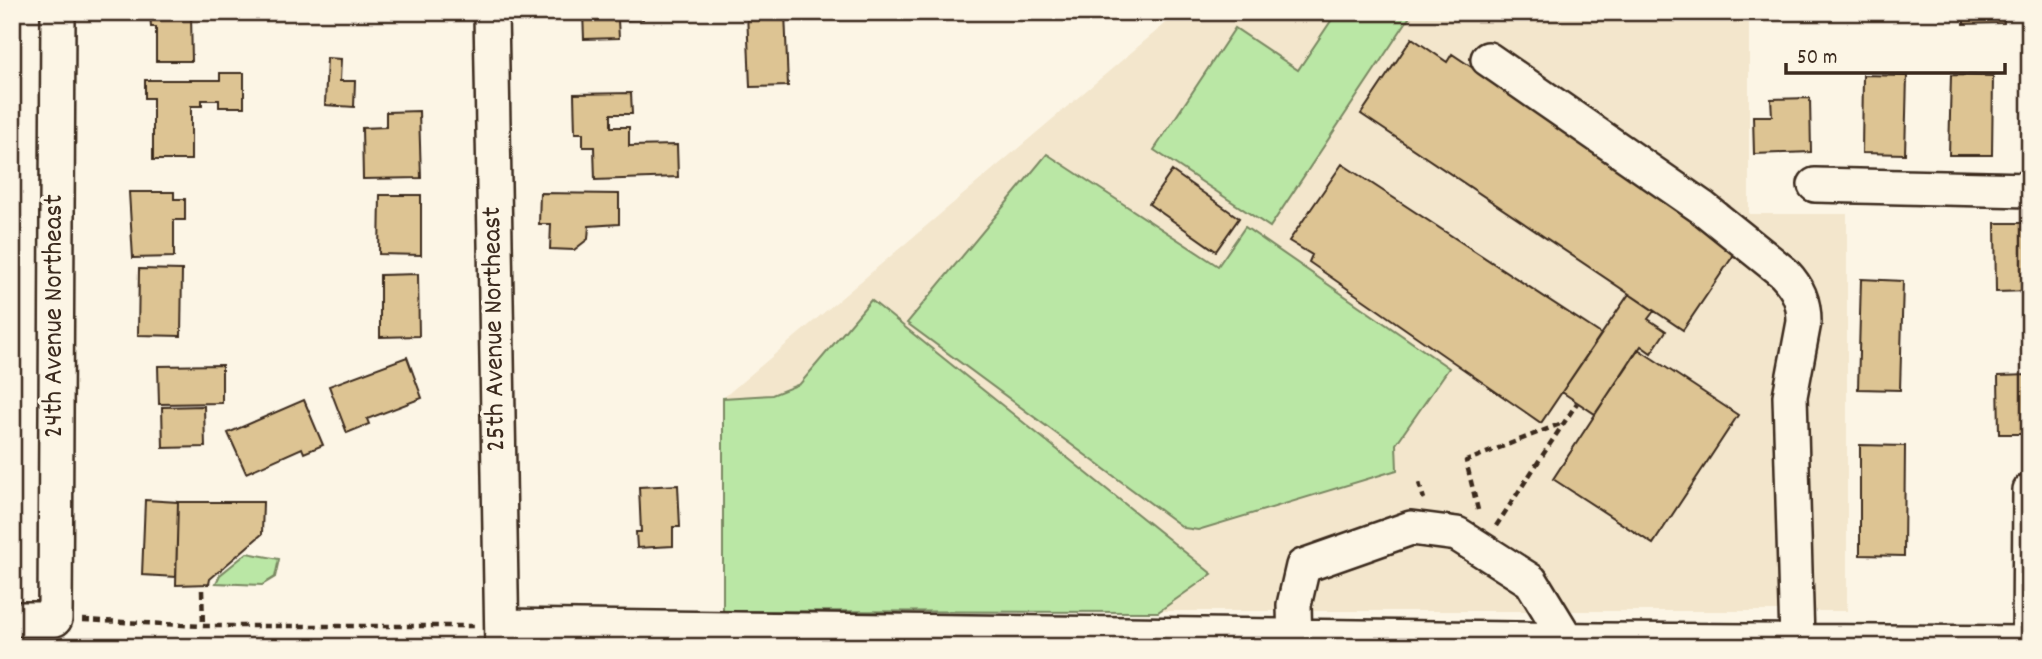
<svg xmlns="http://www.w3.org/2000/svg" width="2042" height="659" viewBox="0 0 2042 659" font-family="Dekko,sans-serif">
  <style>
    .built { fill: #f3e6cc }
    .green { fill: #bae7a5; stroke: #7a8862; stroke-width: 2 }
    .building { fill: #ddc493; stroke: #3b2a1e; stroke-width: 2 }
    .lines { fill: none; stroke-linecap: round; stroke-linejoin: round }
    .minor-casing { stroke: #3b2a1e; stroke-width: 38 }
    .path { stroke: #3b2a1e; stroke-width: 4.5; stroke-dasharray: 7 5; stroke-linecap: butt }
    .minor { stroke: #fcf5e5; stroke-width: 33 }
    .labels { text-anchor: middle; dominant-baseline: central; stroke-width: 7; stroke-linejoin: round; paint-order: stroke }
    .street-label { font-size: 28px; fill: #3b2a1e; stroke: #fcf5e5 }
  </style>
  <rect width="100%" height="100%" fill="#fcf5e5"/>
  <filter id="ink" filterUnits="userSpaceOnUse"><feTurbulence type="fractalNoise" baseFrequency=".0143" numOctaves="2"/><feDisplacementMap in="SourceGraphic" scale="14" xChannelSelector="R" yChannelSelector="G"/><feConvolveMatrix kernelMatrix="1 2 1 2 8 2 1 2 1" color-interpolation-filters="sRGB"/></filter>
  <g filter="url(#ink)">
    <path class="built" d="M1179,12h570v202h98v397h-1124v-213z"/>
    <path class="green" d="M1337,12h76l-143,215 -116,-77 81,-122 63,42z
      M1047,154l171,112 27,-39 204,141 -53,76 1,26 -199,60 -14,-2 -277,-205z
      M871,300l341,274 -54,38 -435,-1v-213l49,-3 28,-11z
      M247,553l32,6 -4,18 -13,8 -46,-2 4,-8z"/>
    <path class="building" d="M150,12h69v3h-28l1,46h-36v-34h-5z
      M583,12h60v7l-25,1 1,18 -35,1z
      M747,12h38l3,74 -38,1z
      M1964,12h40v11l-40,1z
      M1412,38l35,24 5,-8 269,180 14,19 -52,77 -322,-216z
      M327,58l14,1 -1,22h15l-1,26 -29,-2z
      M220,73h24v34h-25v-7h-17v6h-11v54h-38v-62h-8v-18h75z
      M1863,75l44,1 -2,78 -43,-1z
      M1951,75l42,1 -1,79h-43z
      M631,93l1,21h-21v13h18v19l48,-1 1,32 -83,3 -1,-33h-11v-14h-8l-1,-39z
      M1810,98l1,54 -57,2 -1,-38h19l-1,-17z
      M419,111l2,67 -58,1 -1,-51 24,-1v-15z
      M1342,164l259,170 -60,89 -232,-161 3,-7 -23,-14z
      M1172,171l67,47 -23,33 -67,-47z
      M129,192h45v7h11v21h-11v37l-41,1z
      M540,193l79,1v30l-30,2 -1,13 -14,11 -24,-1 1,-25h-12z
      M380,195h41v60l-42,-1z
      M1995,223h35v68l-34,1z
      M139,269l43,1 -1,66 -43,-1z
      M418,274l1,62 -39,1v-62z
      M1861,279l42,2 -3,109 -42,-1z
      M1629,294l25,17 -6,8 18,12 -15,22 -10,-7 -46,68 -33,-22z
      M1638,349l100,66 -85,129 -100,-65z
      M407,357l15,41 -55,21 2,5 -22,9 -18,-47z
      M222,365v38l-63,1 -1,-38z
      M2030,375v59h-31l-1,-58z
      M304,400l19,45 -19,8 -2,-5 -56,25 -18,-40z
      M204,406l1,41 -42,1 -1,-41z
      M1860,445l45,1 -1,110 -44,-1z
      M678,485l2,42h-7v19l-36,2 -1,-16h5l-2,-45z
      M145,500l33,2 -2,75 -34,-2z
      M178,502h85l-1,32 -52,45 -1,5 -33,1z"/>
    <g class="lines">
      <defs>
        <path id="minor" d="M491,12l11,635
          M1488,59l215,149 81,65c14,15 20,28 20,49l-14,74 7,244
          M1815,185l215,5
          M12,619h43l3,-607
          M502,626l1098,14 430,3
          M2029,643l1,-153
          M1295,647l-1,-42 9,-39 108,-38 46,6 74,47 36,59"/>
      </defs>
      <use href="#minor" class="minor-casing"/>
      <path class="path" d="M1419,483l5,16
        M1478,510l-12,-49 99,-39
        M1496,526l81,-123
        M202,590l1,36
        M83,620l120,6h271"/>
      <use href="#minor" class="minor"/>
    </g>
  </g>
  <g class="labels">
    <g class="street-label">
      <text transform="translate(56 316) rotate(-90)">24th Avenue Northeast</text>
      <text transform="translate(496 329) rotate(-91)">25th Avenue Northeast</text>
    </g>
  </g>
  <rect width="2042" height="659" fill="none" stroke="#fcf5e5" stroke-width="42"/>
  <rect x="21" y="21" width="2000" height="617" fill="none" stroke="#3b2a1e" stroke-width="2.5" filter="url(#ink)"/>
  <path d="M1786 63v10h219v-10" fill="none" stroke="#3b2a1e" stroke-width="3.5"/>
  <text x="1797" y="63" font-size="21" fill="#3b2a1e" stroke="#fcf5e5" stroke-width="5" paint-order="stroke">50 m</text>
</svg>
